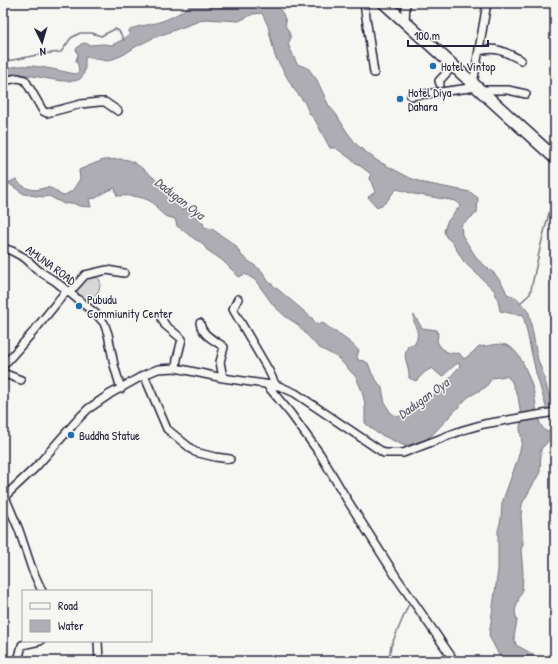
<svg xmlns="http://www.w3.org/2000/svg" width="558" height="664" viewBox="0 0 558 664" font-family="'Patrick Hand',sans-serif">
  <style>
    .green { fill: #d7d7d7; stroke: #7c7c89 }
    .water { fill: #adadb3; stroke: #757583 }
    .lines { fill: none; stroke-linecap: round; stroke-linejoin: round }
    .stream { stroke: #757583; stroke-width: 1.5 }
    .minor-casing { stroke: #22223b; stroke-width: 10 }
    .highway-casing { stroke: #22223b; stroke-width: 14 }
    .minor { stroke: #f6f6f2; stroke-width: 7 }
    .highway { stroke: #f6f6f2; stroke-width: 11 }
    .poi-dot { fill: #1f6fb2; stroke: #f6f6f2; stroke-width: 1.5 }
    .labels { text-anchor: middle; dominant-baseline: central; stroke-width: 3; stroke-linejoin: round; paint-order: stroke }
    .poi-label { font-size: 12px; fill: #22223b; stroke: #f6f6f2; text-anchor: start }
    .street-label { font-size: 12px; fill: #22223b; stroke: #f6f6f2 }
    .water-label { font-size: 13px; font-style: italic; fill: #535365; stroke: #f6f6f2 }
  </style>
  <rect width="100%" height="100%" fill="#f6f6f2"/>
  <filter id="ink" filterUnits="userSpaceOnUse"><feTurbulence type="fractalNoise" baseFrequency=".025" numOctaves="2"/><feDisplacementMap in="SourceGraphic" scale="8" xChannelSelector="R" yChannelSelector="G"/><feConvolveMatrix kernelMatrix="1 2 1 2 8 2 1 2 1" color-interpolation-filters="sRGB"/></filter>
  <g filter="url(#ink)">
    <path class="green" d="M89,276h6l5,4c1,10 -3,15 -11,20 -6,-2 -11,-5 -13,-11z"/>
    <path class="water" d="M192,3h23l5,1 10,-1 3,1 3,-1h39l8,11 3,8 -1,3c4,7 8,12 3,19l9,20 11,4 9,12 12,26 7,8 11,18 10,13 19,15 34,18 14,5 46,9 8,6 -1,15 -16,12 1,10 16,25 17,14 8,11 4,9 10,4 12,15 9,47 6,16 4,16 7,16v14l-8,-12 -11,-37 -13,-59 -4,1 -19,-4 -2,-11 -4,-10 -30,-28 -12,-20 -6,-5 -2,-6 3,-9 13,-16 -4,-5 -42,-7 -17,-5c-9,7 -7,14 -20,18l-9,-10 7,-5 -5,-13 1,-5 -35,-26h-6l-15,-28 -6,-7 -4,-10 -12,-15 -18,-32 -7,-30 -6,-13 -9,1 -14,7 -34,-2 -52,19 -16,8 -14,9 -15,6 -23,-4c0,7 1,16 -4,21 -8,9 -50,-4 -63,-4 -5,0 -10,2 -15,3v-7c23,-10 49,0 73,4l3,-3 -1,-6 -2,-5 2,-5 -2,-6 5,-5 4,-1 5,2 13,-1 9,1 12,-6 5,-4v-5c8,-4 14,-4 22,-6 15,-3 30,-10 41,-21z
      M103,160c8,0 17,-2 25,0 8,1 38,28 45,35 4,5 5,11 10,15l5,-3 4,7 11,9 1,4 8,2 23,16 7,11 20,15 6,10 44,37 4,6 7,-1c11,9 28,18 36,28l-2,5 1,4 6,1 4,2 4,11 10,14 3,16 6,9 7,4 24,-13 15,-12 23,-26 -1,-3c-6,2 -12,10 -17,14l-10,-9 -7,4 -9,9 -7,-3c1,-14 -8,-19 -1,-32l7,-2c7,-15 -3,-16 -1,-29l8,13 15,2 1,4 -1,7c4,9 12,14 22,12l5,6 7,-5 8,-8c9,2 19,-5 30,0 6,4 11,11 14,17 4,9 7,17 10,26 4,14 2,35 14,43l7,-4 1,-2v8l-14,15 -1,23 -18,32 -1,11 2,29 -2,6 2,23 -1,19 -3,6 -4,13 2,10 -3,16 2,8 29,16h-40l-6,-6 -10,-19 9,-66v-39l3,-12 1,-16 16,-45 4,-16 -2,-13 1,-13 -3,-20 -7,-16 -5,-4 -14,2 -6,9 -18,10 -36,38 -7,5 -20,6 -28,-13 -12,-10v-19l-3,-13 -6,-14 -19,-20 -19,-10 -21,-23 -11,-7 -12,-11 -19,-26 -10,-6 -6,3 -17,-17 -15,-10 -6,-8 -5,-2 -19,-14 -2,-7 -10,-3 -9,-8 1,-2c-11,-10 -26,-11 -40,-10l-2,-8 -10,4 -9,6 -7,1 2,8 -12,-1 -6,-3 -9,1 -15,-8 -6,1 -19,-3 -16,-11h-5v-11l2,1 -1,3 4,7 8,-4c4,7 16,13 24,10 4,-1 6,-2 10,-1 5,1 8,6 13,8l9,-5 8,-12 -1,-9z"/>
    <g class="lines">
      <path class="stream" d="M3,62l39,-8 19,-2 10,-14 9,-5h12l9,3 14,-7 4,2 5,9
        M520,303l10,-9 11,-50 14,-54
        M555,583v25
        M384,661l5,-4 2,-11 17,-40 3,-2"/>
      <defs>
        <path id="minor" d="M364,3l10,70
          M405,22l1,-19
          M479,51c18,-5 26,1 42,9
          M3,81l15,-3 7,2 18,31 4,2 34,-9 18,-2h6l13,9
          M440,84l-1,-3 14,-15
          M473,84l14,-81
          M480,90h28l18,4
          M411,96l66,-9
          M3,248l9,3 13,7 14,13 16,10 41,33 8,9 4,11 6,31 7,24
          M70,292l15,-17 22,-5 17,3
          M238,299l-5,10 1,2 35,60 7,15
          M162,319l3,6 17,14 -5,20 -1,9
          M200,323c2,12 14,17 24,24l-4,15 3,16
          M3,366l31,-35 33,-41
          M3,373l18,7
          M144,375l23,54 28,23 20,5 15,2
          M267,385l24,29 29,40 26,44 51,80 54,78
          M5,497l14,33 13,39 10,22
          M3,498l33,-31 43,-49 9,-9 22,-15 34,-19 14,-6 18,-1 47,10 56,8 16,7 89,60h19l60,-23 21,-6 71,-12
          M98,641l1,20
          M18,661l4,-16 18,-4"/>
        <path id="highway" d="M384,3l171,155"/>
      </defs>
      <use href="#minor" class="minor-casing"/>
      <use href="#highway" class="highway-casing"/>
      <use href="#minor" class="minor"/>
      <use href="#highway" class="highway"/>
    </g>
  </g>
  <g class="poi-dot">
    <circle cx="433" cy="66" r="4"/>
    <circle cx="400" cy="99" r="4"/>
    <circle cx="79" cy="306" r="4"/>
    <circle cx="71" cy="435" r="4"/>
  </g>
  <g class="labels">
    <g class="poi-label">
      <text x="441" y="66">Hotel Vintop</text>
      <text x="408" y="92">Hotel Diya<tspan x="408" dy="14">Dahara</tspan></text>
      <text x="87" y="299">Pubudu<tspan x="87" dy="14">Commiunity Center</tspan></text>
      <text x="79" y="435">Buddha Statue</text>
    </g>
    <g class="street-label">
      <text transform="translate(51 265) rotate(36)">AMUNA ROAD</text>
    </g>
    <g class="water-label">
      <text transform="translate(180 198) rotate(38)">Dadugan Oya</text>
      <text transform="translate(423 398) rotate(-36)">Dadugan Oya</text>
    </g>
  </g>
  <rect width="558" height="664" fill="none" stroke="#f6f6f2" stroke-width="16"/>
  <rect x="8" y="8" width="542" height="648" fill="none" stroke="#22223b" stroke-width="1.5" filter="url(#ink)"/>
  <rect x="22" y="590" width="130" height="52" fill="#f6f6f2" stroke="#a1a1a9"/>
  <rect x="30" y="603" width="20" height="6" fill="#f6f6f2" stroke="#a1a1a9"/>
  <text x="58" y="610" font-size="12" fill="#22223b">Road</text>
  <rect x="30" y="620" width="20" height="12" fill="#adadb3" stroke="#a1a1a9"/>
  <text x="58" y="630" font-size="12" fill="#22223b">Water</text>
  <g transform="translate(42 42) rotate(175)" stroke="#f6f6f2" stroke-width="3" paint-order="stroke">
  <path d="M0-3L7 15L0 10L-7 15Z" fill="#22223b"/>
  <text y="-6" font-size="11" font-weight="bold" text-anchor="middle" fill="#22223b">N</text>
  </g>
  <path d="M408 40v6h80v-6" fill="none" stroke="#22223b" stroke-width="2"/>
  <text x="414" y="40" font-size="12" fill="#22223b" stroke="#f6f6f2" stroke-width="3" paint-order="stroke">100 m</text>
</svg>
